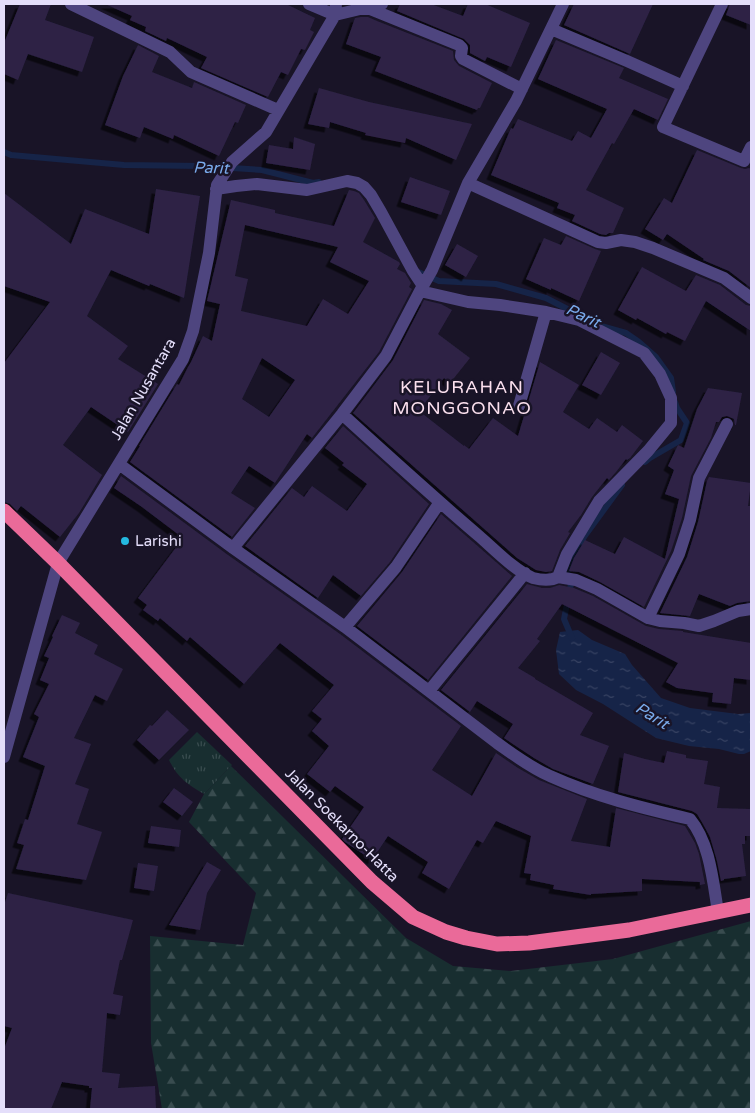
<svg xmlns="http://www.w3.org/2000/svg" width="755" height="1113" viewBox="0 0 755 1113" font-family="'Varela Round',sans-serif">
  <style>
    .grass { fill: url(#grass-tufts) }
    .forest { fill: url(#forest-firs) }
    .water { fill: url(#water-ripples) }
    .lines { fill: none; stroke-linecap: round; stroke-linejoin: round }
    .stream { stroke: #162448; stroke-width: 6 }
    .building { fill: #2d2245; fill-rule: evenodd; filter: url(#shadow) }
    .minor { stroke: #4e457f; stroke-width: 12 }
    .highway { stroke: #ea6a99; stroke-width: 15 }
    .poi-dot { fill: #24b9e0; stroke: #191427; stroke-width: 2 }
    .labels { text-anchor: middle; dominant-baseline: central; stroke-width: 5; stroke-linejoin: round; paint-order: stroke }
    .street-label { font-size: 15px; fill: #e4defa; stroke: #191427 }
    .poi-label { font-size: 15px; fill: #e4defa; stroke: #191427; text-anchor: start }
    .water-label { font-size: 16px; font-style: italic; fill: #7aabec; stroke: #191427 }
    .quarter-label { font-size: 18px; letter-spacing: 1px; fill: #fbe0ee; stroke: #191427 }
  </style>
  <defs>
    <pattern id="grass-tufts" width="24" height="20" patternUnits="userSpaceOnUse" patternTransform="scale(1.25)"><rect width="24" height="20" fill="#182e30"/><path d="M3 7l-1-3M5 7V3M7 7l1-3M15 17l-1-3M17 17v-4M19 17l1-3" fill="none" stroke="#394c4f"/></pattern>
    <pattern id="forest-firs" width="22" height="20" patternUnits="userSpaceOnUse" patternTransform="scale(1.25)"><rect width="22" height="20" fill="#182e30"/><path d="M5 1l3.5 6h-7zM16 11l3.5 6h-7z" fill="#394c4f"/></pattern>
    <pattern id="water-ripples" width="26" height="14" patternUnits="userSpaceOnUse" patternTransform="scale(1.25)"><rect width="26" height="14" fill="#162448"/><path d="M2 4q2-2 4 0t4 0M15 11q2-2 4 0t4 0" fill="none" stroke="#384363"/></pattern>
    <filter id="shadow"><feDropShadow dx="-4.5" dy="4.5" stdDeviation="0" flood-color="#0009"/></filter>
  </defs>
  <rect width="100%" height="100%" fill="#191427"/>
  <path class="grass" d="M197,732l35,33 -28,29c-16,-9 -27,-17 -35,-34z"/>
  <path class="forest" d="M231,766l175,172 47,28 58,5 102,-12 138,-38v188h-589l-11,-66 -1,-107 93,9 13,-52 -67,-71 15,-28z"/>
  <path class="water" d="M578,630l14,10 33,14 7,11 29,33 29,10 48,6 13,-1v38l-7,3h-5l-20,-5 -30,-3 -33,-8 -53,-34 -27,-14 -17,-16 -3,-24 4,-18z"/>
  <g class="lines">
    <path class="stream" d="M4,152l7,3 113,10 77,1 61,4 51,13 6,-1
      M415,269l1,2 23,10 57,3 50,14 35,18
      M601,326l25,7 13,9 17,15 15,21 2,14
      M645,462l5,-4 31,-18 6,-17 -10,-15 -2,-6
      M572,638l-8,-19 7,-35 -4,-11 5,-14 12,-22 38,-52"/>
  </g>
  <path class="building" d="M20,4h31l-6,16 49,17 -12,35 -54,-18 -10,26 -14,-6v-31z
    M105,4h181l29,14 -5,12 4,2 -9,18 -4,-1 -13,26 -7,-3 -13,25 -67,-29 6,-11 -40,-19 -1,3 -21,-10 1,-4 -16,-7 2,-4z
    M400,4h31l32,12 5,-12h17l45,19 -19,44 -24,-10 -2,4 -15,-8v-8l-6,-6 -67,-28z
    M574,4h79l-23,50 -66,-29z
    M730,4h21v21l-25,-10z
    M361,17h7l9,4 76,30 1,9 5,6 33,17 -12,25h-2l-1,2 -102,-39 6,-14 -35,-13 9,-26z
    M556,40l68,28 -5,10 49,21 -10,21 -24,-11 -20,35 -2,-1 -26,47 38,18 -11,25h-4l-3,2 -6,-1 -28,-13 3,-6 -18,-7 2,-5 -68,-28 20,-47 2,1 5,-10 54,22 6,-10 13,7 16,-29 -69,-30z
    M138,45l21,11 -7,16 40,16 2,-6 52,23 -8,18 -3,-1 -16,34 -45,-21 -1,4 -29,-12 -4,11 -35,-13 18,-49z
    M319,88l50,14 103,22 -16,36 -50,-22 -1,5 -40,-8 1,-2 -36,-11 -1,6 -21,-4z
    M294,137l21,7 -5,26 -44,-7 3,-18 24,4z
    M697,150l44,18 4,1 4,-1 2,1v119l-22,-17 -26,-11 1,-1 -37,-25 -4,6 -18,-11 19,-31 8,5z
    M410,177l40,14 -9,24 -40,-13z
    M156,189l44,7 -16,102 -34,-14 -1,2 -38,-16 -24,46 41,30 -10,13 40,25 -30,48 -37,-25 -28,38 39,30 -23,38 -19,24 -39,-31 -4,5 -7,-7 -6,-2v-139l46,-61 -46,-16v-93l67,51 14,-35 64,25z
    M349,190l5,1 5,2 5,7 11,18 -12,24 36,20 1,2 -3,5 8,4 6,10 -2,4 3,2 -33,63 -67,86 -5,-4 -32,49 -26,-17 -18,27 24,15 -23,29 -102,-75 10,-16h-1l38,-62 2,1 9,-18 3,-5 12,-26 9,5 8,-37 -13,-3 24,-101 44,10v3l59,13zM245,225l93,22 -8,15 39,19 -21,33 -25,-15 -16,27 -66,-15 7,-32 -13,-3zM262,358l33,22 -26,37 -27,-18z
    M566,236l29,13 6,2 -22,50 -28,-13v2l-25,-11 18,-41 17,7z
    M457,244l21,12 -12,21 -21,-12z
    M642,267l44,24 10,-16 24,10 26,20 5,1v25l-45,-30 -21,40 -18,-9 -1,2 -29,-16 -1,2 -18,-10z
    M424,300l17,4 11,6 -14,24 32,24 -20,25 -6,-5 -25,33 45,35v-1l5,4 24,-31 25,18 22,-74 39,23 -16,27 26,17 8,-11 20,14 5,-7 21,16 -13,17 -3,2 -1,-1 -10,13 -7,8 -2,-2 -15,19 -11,18 -13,17 2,1 -10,17 -8,21 -6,1 -10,-2 -19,-12 -164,-145 40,-53z
    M601,352l19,11 -19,32 -19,-10z
    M708,388l34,5 -6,32h-1l-1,-6 -7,-3 -5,1 -3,5h-3l-5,16 -20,38 -9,42 -11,33 -27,56 -44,-25 -21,-10 -10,-1 5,-13 11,-18 30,14 9,-17 41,22 14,-60 -14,-5 9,-24 -6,-4 10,-21 6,3 13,-39z
    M343,426l86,78 -39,58 -29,34 -28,-21 -15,23 -73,-52 47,-58 12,9 8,-11 35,25 20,-27 -25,-19 2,-2 -19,-15z
    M121,476l107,79 112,79 121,92 -29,44 40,26 24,-43 22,15 21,12 48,19 -16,42 39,6 6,-39 69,18 10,17 4,11 6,30 -5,1v-3l-58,-3v12l-51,3v1l-38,-6 1,-4 -24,-5 1,-6 -7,-1 7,-37 -35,-15 -13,22 -6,-3 -28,49 -27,-16 6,-11 -40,-26 -16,24 -27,-18 -3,-3 22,-32 -29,-21 -5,6 -23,-18 22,-28 -17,-15 10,-12 -10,-8 22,-26 -54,-42 -36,41 -54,-47 -3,4 -27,-23 -2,3 -15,-11 4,-5 -9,-7 45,-60 -41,-31 -28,-19z
    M709,477l42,6 -3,23h3v95l-14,2 -7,3 -31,-12 -9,22 -30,-3 27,-56 11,-35 9,-41z
    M441,514l71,62 -84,104 -71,-54 45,-54z
    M527,584l15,4h8l9,-3 15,3 19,8 53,30 13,3 24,2v1l68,11v37l-17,-2 -3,26 -19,-2 1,-9 -36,-5 -11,-6 12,-19 -116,-59 -25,35 3,2 -22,27 17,10v1l58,34 -13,22 29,11 -16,38 -40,-15 -19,-11 -30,-20 9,-14 -36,-23 -7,11 -29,-22z
    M62,615l18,8 -5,10 23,12 -4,9 29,15 -16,32 -12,-6 -21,43 17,6 -16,40 14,5 -12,35 25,8 -16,48 -70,-11 8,-24 -7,-2 8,-24 3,1 17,-54 -22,-9 16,-40 -5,-3 15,-30 -9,-4 9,-22 -5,-2 9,-19 -1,-1z
    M167,710l22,20 -30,30 -22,-20 13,-15 2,1z
    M667,751l19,4v3l22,3 -4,23 16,3 -3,21 34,1v27h-6v8h-3l4,32 -22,3v1l-3,1 -4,-20 -7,-24 -7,-13 -6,-10 -5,-3 -74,-19 6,-39 21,6 19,4z
    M174,788l19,14 -11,14 -19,-14z
    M151,826l30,4 -2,17 -31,-4z
    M207,862l14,8 -14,23 -7,37 -31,-5z
    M138,863l20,3 -4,25 -20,-3z
    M8,893l125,27 -11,40h-2l-7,34 10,2 -3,19 -13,-2 -5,59 18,2 -2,14 37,-2 1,23h-66l2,-21h-3v-2l-27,-4 -11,27h-47v-60l8,-21 -8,-2v-121z"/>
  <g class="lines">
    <path class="minor" d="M71,4l99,48 21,20 87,38
      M309,4l26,11
      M722,4l-59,123 81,34 7,-14
      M370,9l89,36 3,3 -1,8 2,3 59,30
      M335,15l25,-6h10l12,-5
      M551,29l76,32 56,25
      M468,183l130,59 8,1 15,-3 14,2 18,6 71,30 27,20
      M216,189l20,-3 21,-2 50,6 40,-9 10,2 7,4 7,8 10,17 32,59 10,15
      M420,291l48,11 32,3 46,7 33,8 65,33 16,21 11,24v25l-23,28 -49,50 -32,53 -9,23 18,3 21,9 51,29 12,3 24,2 15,3 15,-5 24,-10 13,-2
      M519,406l27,-94
      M342,414c45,41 90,82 137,122 14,12 36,35 54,42 8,2 18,3 25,-1
      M119,464l114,84 112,79 152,116c17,12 34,25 53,33 44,20 92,32 140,43 20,24 23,63 28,93
      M233,548l109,-134 44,-58 34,-65 12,-21 36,-87 48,-82 47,-97
      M648,618l31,-64 11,-34 9,-42 28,-54
      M345,627l51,-60 44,-65
      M429,691l96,-118
      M4,757l54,-194 125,-204 10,-28 16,-78 8,-68 15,-23 34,-30 69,-117 1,-11"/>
    <path class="highway" d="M4,511l54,52 314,319 41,35 33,15 20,6 31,6 32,-1 100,-13 122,-25"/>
  </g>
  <circle class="poi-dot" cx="125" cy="541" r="5"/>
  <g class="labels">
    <g class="street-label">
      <text transform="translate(143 389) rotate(-60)">Jalan Nusantara</text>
      <text transform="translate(342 825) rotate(45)">Jalan Soekarno-Hatta</text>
    </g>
    <g class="poi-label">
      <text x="135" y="541">Larishi</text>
    </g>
    <g class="water-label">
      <text transform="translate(211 168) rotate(2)">Parit</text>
      <text transform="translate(583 316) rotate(25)">Parit</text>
      <text transform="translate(652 716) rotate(32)">Parit</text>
    </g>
    <g class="quarter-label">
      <text x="462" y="387">KELURAHAN<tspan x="462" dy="21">MONGGONAO</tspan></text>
    </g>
  </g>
  <rect width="755" height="1113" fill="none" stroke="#e4defa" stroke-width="10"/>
</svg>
